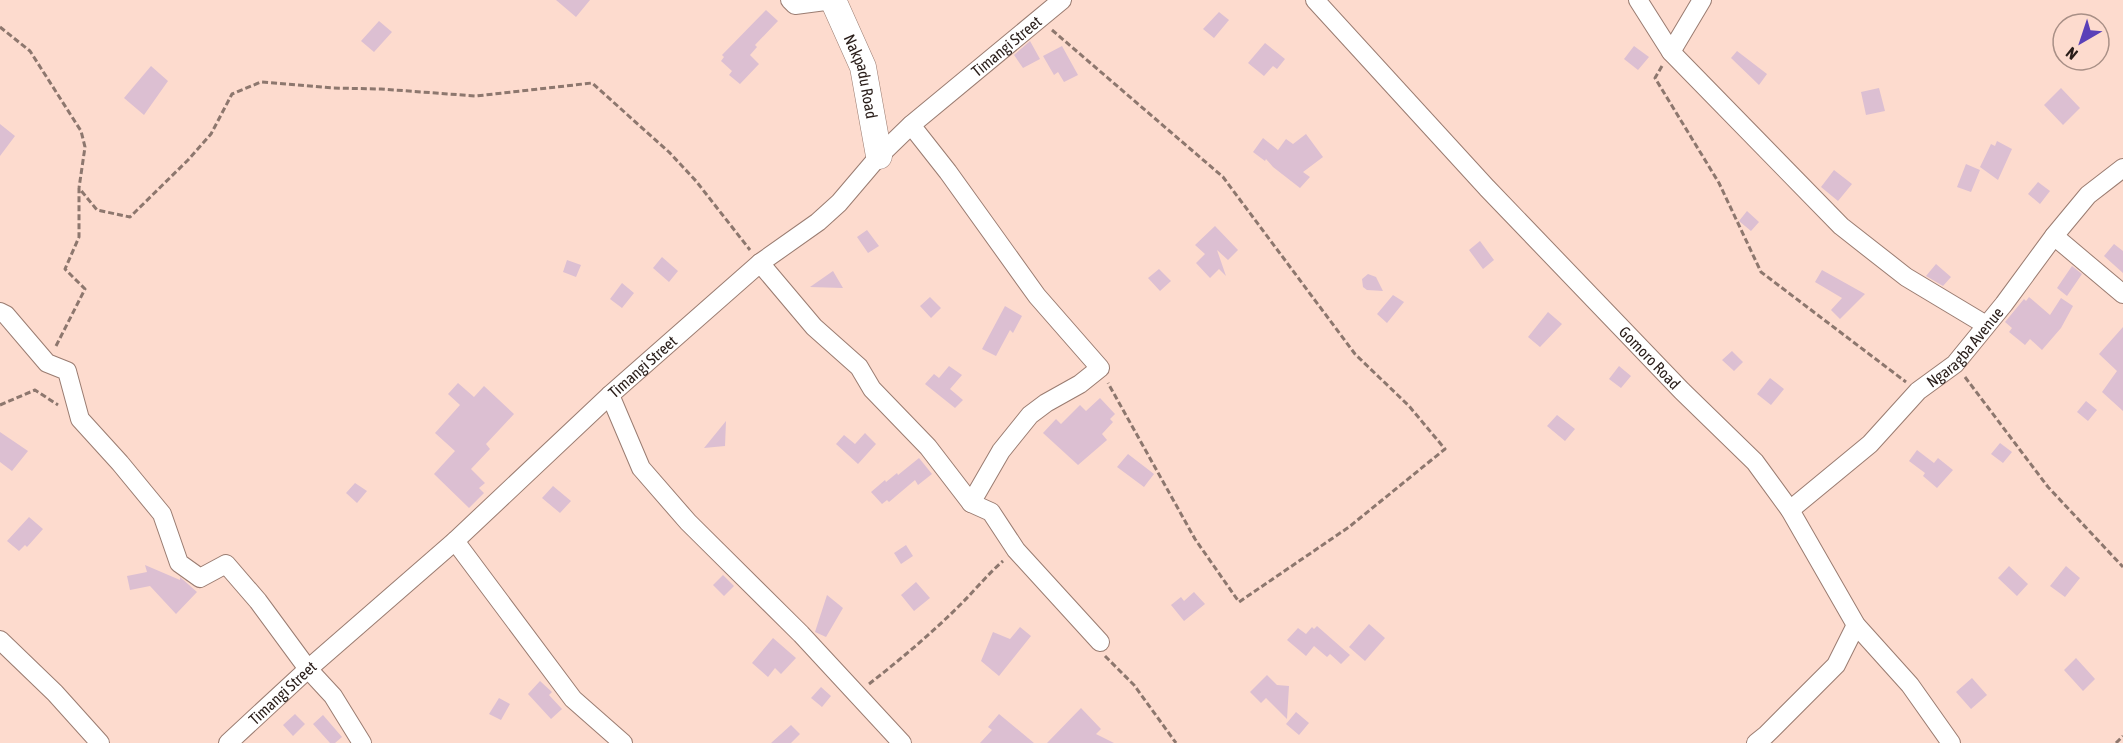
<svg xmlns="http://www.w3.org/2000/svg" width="2123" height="743" viewBox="0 0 2123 743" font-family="'Asap Condensed',sans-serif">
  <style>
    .building { fill: #dcbfd2 }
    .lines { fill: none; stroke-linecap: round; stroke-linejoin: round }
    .street-casing { stroke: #9a7c71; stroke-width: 20 }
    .secondary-casing { stroke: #9a7c71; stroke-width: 27 }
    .path { stroke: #8d776e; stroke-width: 3; stroke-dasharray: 6 3; stroke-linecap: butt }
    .street { stroke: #fff; stroke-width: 18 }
    .secondary { stroke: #fff; stroke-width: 26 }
    .labels { text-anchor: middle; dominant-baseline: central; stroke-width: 4.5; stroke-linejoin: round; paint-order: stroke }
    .street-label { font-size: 16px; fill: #291d19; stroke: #fddbce }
  </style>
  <rect width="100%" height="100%" fill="#fddbce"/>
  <path class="building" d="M556,0h34l-14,17z
    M766,10l12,11 -23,24 2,2 -7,8 9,9 -19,20 -11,-9 3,-4 -11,-10 3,-4 -2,-2z
    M1219,12l10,8 -15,18 -11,-9z
    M379,21l13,11 -18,20 -13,-11z
    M1030,41l10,18 -17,9 -9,-13z
    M1265,43l20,16 -8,10 -4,-3 -9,10 -16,-13z
    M1062,46l16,29 -14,7 -6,-10 -4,3 -11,-19z
    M1634,46l15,11 -11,13 -14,-11z
    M1737,51l30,23 -8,11 -28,-27z
    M151,66l17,15 -24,34 -20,-17z
    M1879,88l6,23 -19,4 -5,-23z
    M2061,88l19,20 -17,17 -19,-20z
    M0,124l15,12 -15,20z
    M1306,134l17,23 -20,15 7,5 -10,11 -27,-21 -7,-8 -1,2 -12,-9 10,-14 15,12 8,-11 7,5z
    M1997,141l15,8 -14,31 -18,-13 11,-23 4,2z
    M1966,164l14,6 -9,22 -14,-5z
    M1834,170l18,14 -14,17 -17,-14z
    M2038,182l12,9 -10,13 -12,-10z
    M1747,211l12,11 -8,9 -12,-10z
    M1215,226l23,24 -10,10 -11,-10 9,26 -7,-7 -9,9 -14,-15 9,-9 -10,-9z
    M867,230l12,16 -11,7 -11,-16z
    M1480,241l14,19 -11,9 -14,-19z
    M2114,244l9,7v22l-19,-17z
    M662,257l16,14 -9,11 -16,-14z
    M567,260l14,5 -5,12 -13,-5z
    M1936,264l15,13 -8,9 -17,-10z
    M2072,266l10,8 -15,22 -10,-8z
    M1159,269l12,12 -11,10 -12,-13z
    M1822,270l43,24 -25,25 -9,-9 11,-12 -27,-16z
    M833,271l10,17 -33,-1z
    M1368,274l8,3 7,14 -16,-1 -4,-3 -1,-8z
    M622,283l12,10 -12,15 -12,-9z
    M1393,295l11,7 -17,21 -10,-9z
    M930,297l11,11 -10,10 -11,-12z
    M2029,297l21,18 11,-17 12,8 -12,22 -19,22 -12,-11 -5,6 -16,-13 3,-4 -7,-6 19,-23 2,2z
    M1005,306l17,10 -9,17 -3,-3 -14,26 -14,-7z
    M1548,312l14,12 -22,23 -12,-10z
    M2123,327v84l-21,-19 15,-21 -18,-17z
    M1732,351l11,11 -9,9 -12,-11z
    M949,366l13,9 -12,14 13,11 -8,8 -30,-24 9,-10 5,4z
    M1619,366l12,10 -10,12 -12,-9z
    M1770,378l14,11 -13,16 -14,-11z
    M458,383l16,14 10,-11 30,28 -28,30 4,5 -19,20 14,14 -6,5 5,5 -15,15 -35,-34 21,-23 -20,-18 25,-28 -12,-11z
    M1100,398l15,16 -5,5 3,3 -11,12 5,6 -29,25 -35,-32 13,-14 5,5 19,-19 6,6z
    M2086,401l11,9 -9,11 -11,-9z
    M1557,415l18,14 -10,12 -18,-15z
    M726,421l-1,25 -21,2z
    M0,432l28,19 -16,20 -12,-9z
    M865,433l11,11 -18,20 -22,-20 8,-9 11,9z
    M2000,443l12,9 -9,11 -12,-9z
    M1917,450l17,13 4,-5 15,12 -16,18 -14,-12 2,-3 -16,-12z
    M1128,454l26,20 -10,13 -27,-20z
    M919,458l13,16 -14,11 -3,-5 -26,22 -2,-2 -5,4 -11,-12 14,-12 1,2 11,-9 1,2z
    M355,483l12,8 -10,12 -11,-10z
    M553,486l18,15 -11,12 -18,-15z
    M29,517l14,12 -16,18 -2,-2 -6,6 -12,-10z
    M906,545l7,11 -12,8 -7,-11z
    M145,565l35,15v-3l17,15 -21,22 -26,-28 -20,4 -3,-14 20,-4z
    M2009,566l19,18 -11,12 -19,-18z
    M2066,566l14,12 -15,19 -15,-11z
    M723,575l11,11 -10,10 -11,-11z
    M916,582l14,16 -16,13 -13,-16z
    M1194,592l11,12 -21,17 -13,-16 10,-8 3,4z
    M827,595l16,13 -17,29 -11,-5z
    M1369,624l16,14 -20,23 -16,-14z
    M1317,626l33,29 -9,9 -11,-10 -3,3 -13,-11 -8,10 -19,-16 11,-12 8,6 6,-7 2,2z
    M1020,627l11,9 -32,40 -18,-15 12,-29 17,7z
    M773,638l23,20 -15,16 -6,-6 -7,9 -16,-14z
    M2076,658l19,21 -12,12 -19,-21z
    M1267,675l10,10 12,1 -2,33 -21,-21 -5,5 -11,-11z
    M1972,678l15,17 -16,14 -15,-17z
    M540,681l12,11 -3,3 13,14 -11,10 -23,-25z
    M821,687l10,9 -9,11 -11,-9z
    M499,698l11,6 -9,16 -12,-6z
    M1081,708l20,21 -5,5 18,9h-67z
    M1296,712l13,11 -10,12 -13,-11z
    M295,714l10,10 -12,12 -10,-11z
    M999,714l35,29h-54l12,-13 -4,-3z
    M323,715l19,22 -7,6h-5l-17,-19z
    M791,725l9,9 -9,9h-20z"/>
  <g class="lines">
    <defs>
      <g id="street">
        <path d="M790,0l5,5 38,-5"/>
        <path id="s1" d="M1315,0l172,188 195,203 73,71 35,48 66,115 54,60 41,58"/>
        <path d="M1638,0l33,52 31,-52"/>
        <path d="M1671,52l170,174 65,51 80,48"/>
        <path d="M911,125l37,47 89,124 63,72 -20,16 -34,19 -16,12 -29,36 -30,52"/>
        <path d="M2054,236l69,58"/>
        <path d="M760,263l54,64 45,40 13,22 56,58 43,56 20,9 25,38 84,92"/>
        <path d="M0,312l6,3 41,48 20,8 13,48 40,44 42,51 17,49 21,15 26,-14 32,37 50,68 25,27 29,47"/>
        <path d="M610,395l31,73 47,54 113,112 101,109"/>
        <path id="s2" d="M1790,510l80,-66 48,-53 37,-27 49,-60 50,-68 34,-41 35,-27"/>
        <path d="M455,541l118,158 50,44"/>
        <path d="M0,640l55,53 45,50"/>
        <path id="s3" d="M228,743l80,-74 147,-128 155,-146 150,-132 58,-41 21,-19 40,-47 32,-31 151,-125"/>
        <path d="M1756,743l10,-8 70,-70 20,-40"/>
      </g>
      <g id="secondary">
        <path id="s4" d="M833,0l30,67 16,89"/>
      </g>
    </defs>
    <use href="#street" class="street-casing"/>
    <use href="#secondary" class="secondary-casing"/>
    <path class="path" d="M0,27l30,24 51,80 4,16 -6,41
      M1052,30l171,147 132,177 54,52 36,43 -96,78 -110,75 -44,-63 -87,-156
      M1662,66l-7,12 64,105 42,89 145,110
      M56,346l29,-57 -20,-20 14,-32v-49l18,22 33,7 58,-57 23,-26 21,-40 29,-12 72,6 48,1 95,7 116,-13 77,69 27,29 54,69
      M1965,377l83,110 75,80
      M0,405l35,-15 23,15
      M1105,656l29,29 42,58
      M869,684c32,-25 63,-51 92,-80 14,-14 27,-30 42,-43
      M2116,743l7,-7"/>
    <use href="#street" class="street"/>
    <use href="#secondary" class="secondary"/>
  </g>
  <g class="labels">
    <g class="street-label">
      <text stroke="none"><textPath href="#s3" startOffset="1046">Timangi Street</textPath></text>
      <text stroke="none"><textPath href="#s4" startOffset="82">Nakpadu Road</textPath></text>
      <text stroke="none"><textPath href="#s2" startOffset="240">Ngaragba Avenue</textPath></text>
      <text stroke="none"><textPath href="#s1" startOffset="490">Gomoro Road</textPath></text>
      <text stroke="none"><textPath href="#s3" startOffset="560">Timangi Street</textPath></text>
      <text stroke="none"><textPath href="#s3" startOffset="74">Timangi Street</textPath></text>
    </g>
  </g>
  <g transform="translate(2081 42) rotate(219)"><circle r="28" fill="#fddbce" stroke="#a88f86" stroke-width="1.5"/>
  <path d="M0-4.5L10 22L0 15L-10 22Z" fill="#5a40b8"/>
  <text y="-9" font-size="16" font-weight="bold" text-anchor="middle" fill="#291d19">N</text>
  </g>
</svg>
